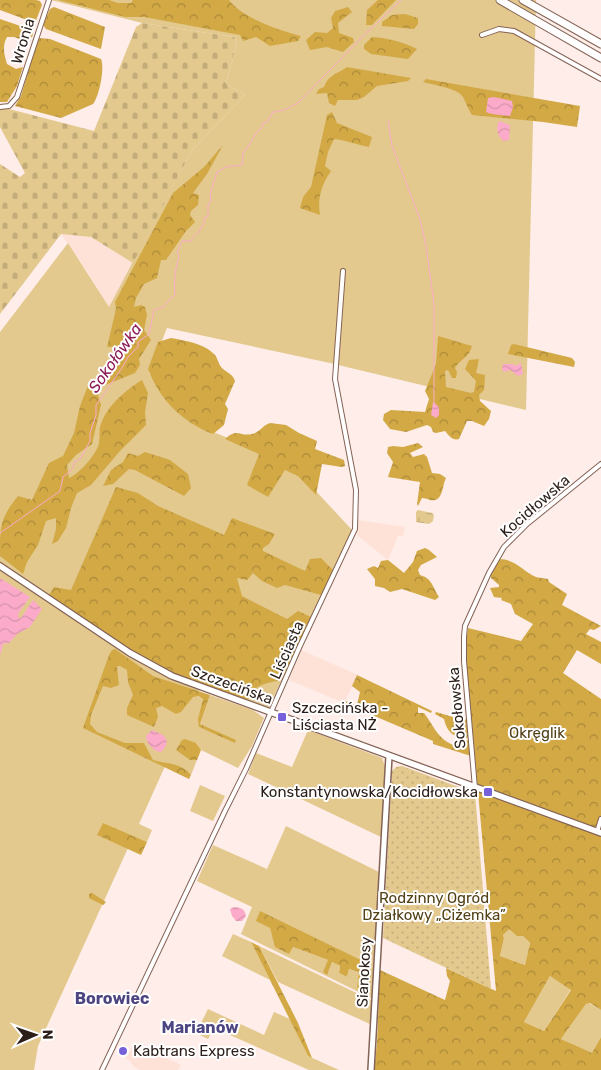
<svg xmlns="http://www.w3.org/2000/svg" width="601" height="1070" viewBox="0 0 601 1070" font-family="Rubik,sans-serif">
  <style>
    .built { fill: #ffe2d7 }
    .green { fill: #e3c98e; fill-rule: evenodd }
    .forest { fill: url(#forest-crowns); fill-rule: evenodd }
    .wetland { fill: url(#wetland-marsh) }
    .cemetery { fill: url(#cemetery-stones) }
    .garden { fill: url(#garden-dots) }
    .water { fill: url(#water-waves) }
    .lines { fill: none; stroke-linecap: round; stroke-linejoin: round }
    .stream { stroke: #fbabc9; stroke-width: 1 }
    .minor-casing { stroke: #846255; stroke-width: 6 }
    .tertiary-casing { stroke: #846255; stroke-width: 8 }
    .secondary-casing { stroke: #846255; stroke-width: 8 }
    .motorway-casing { stroke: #846255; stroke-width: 9 }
    .minor { stroke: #fff; stroke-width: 4 }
    .tertiary { stroke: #fff; stroke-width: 5 }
    .secondary { stroke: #fff; stroke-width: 5.5 }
    .motorway { stroke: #fff; stroke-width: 7 }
    .poi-dot { fill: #7661db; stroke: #fff; stroke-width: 2 }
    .labels { text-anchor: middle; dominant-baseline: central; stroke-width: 4; stroke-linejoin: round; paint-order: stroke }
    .street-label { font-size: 15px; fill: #2c1e19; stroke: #fff }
    .poi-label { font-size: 15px; fill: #2c1e19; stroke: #fff; text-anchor: start }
    .park-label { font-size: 15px; fill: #524117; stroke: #fff }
    .water-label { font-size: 16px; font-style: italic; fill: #8c1a54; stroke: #fff }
    .neighbourhood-label { font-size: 16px; font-weight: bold; fill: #4d4582; stroke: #fff }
  </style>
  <defs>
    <pattern id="forest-crowns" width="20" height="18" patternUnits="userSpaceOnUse" patternTransform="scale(1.25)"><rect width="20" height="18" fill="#d2a945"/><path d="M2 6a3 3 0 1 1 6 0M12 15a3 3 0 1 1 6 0" fill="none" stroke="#ab8939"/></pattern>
    <pattern id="wetland-marsh" width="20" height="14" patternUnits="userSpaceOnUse" patternTransform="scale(1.25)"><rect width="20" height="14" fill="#e3c98e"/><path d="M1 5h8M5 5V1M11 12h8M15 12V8" fill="none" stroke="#c3ac7a"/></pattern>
    <pattern id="cemetery-stones" width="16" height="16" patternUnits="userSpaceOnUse" patternTransform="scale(1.25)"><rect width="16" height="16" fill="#e3c98e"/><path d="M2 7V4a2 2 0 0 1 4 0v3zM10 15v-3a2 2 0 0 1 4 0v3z" fill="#c3ac7a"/></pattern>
    <pattern id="garden-dots" width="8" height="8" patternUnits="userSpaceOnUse" patternTransform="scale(1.25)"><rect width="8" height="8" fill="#e3c98e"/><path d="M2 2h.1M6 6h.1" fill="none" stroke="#c3ac7a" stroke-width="1.8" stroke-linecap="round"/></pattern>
    <pattern id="water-waves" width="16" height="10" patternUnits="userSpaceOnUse" patternTransform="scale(1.25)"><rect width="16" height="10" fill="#fbabc9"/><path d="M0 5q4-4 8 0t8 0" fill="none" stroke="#d793ac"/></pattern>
  </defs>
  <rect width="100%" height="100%" fill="#feede8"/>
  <path class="built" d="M61,234l30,3 42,26 -24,45 -22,-37z
    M358,520l47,7 -2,9h-5l-10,24 -30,-24 -2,-5z
    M301,650l57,25 -14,28 -55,-23z
    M134,1043l47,22 -3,5h-38l-6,-3 -4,-6 -4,-2z"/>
  <path class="green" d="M51,0h485l-10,410 -196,-47 -163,-35 -18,45 45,51 58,24 48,26 53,57 -85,178 -67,-23 -4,10 6,3 -4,28 37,14 -36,-17 10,-29 43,15 11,8 -12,28 -14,22 -37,-18 -5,-7 -6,17h7l-6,15c-7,-8 -15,-10 -25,-11l-27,60 13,6 -5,12 -14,-5 -95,209 -4,24h-34v-738l68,-89 41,64 83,-157 53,-55 -19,-11 11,-42 -3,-5 -92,-14z
    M308,730l74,28 3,8 -4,71 -133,-63 8,-21 36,14z
    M200,785l25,11 -12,25 -23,-10z
    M286,826l93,46 -6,127 -132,-65 11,-27 -55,-26 16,-36 54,24zM270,928l101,37 -11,7 -11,-3 -2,8 -8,-4 1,-7 -8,-4 -5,12 1,-14 -35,-13h-17z
    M509,928l14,8 7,7 -5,22 -25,-9 4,-18 -1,-3z
    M233,934l18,8 19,38 -48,-24z
    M259,946l114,55 -1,24 -94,-43z
    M550,976l21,13 -27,42 -20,-9z
    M589,1003l12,7v27l-9,17 -31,-15 25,-35z
    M208,1009l56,26 10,-23 16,7 18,37 31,14h-30l-95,-42 -6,11 -12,-6z"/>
  <path class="forest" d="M0,0h36l4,1 2,4 -7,18 -35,-13z
    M58,0h51l9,3h13l2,-3h96c13,18 50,30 72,36l-3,5 -28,5 -14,-9 -13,4 -3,-6 -96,-18h-19z
    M378,0h18l-24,25h-6l1,-15z
    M54,7l51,20 -4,22 -55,-20 -3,-4 7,-16z
    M348,7l4,5 -14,11 1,10 14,5 1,4 -11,10 -16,-5 -17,3 -4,-10 9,-8 12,1 6,-5 -2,-10 4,-7z
    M405,14l13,4v6l-4,5 -32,-3v-4l10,-7z
    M0,19l32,11 1,5 -5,7 -14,-5h-7c-5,9 -3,17 0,27l9,5 7,-2 -6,19 -10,16h-7z
    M372,37c16,1 31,5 45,12l-9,10 -37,-5 -7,-5v-4z
    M38,38l12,1 51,20c4,9 -2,38 -8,45l-32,14 -46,-12 6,-10z
    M347,67l64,11 -3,3 -31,5 -13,11 -7,3h-19l-3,6 -6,-3 -2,-10 -11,1 3,-5 5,-2c4,-12 13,-13 23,-20z
    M426,79l154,27 -3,21 -34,-5 -71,-7c-4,-6 -6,-12 -9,-18 -5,-9 -30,-12 -40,-15z
    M332,112l5,11 35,14 -3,10c-12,-2 -23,-7 -35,-8l-6,13 -3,14 6,5c-9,13 -14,27 -11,44l-20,-7 3,-11 8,-10 16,-72z
    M223,145l-16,29 -14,19 6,2 -1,10 -7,6 -1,4 5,7 -9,9 -20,29h-5l-4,18 -13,6 -8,14 -2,9 7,-2 4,2 2,8 -3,15 7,10 -12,19 1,6 -5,8 -32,13 -5,9 3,10 -9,39 -16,11 -9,10 2,13c10,-4 28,-24 30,-35 1,-5 0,-11 1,-16 6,-21 25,-36 42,-47l6,13 -3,19 1,13 -26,26 -29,34 -14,8 -6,15 -5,20 -8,13 -6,3 4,-15v-11l-10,3 -8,24 -11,17 -4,12 -23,-18c0,-29 0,-38 18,-60l14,4 17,-37 14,-7 11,-23 6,-27 9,-23 14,-11 16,-18 -3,-7h-9l9,-38 -1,-7 58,-109 31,-26z
    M438,336l34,10c-3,12 -12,13 -17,22l2,4 -1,6h-4l-4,-8 -3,1 1,16 25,6 3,-1 2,-11 -11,-12 4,-9 10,-1 -3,14 9,2 -1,15 -5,5 1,6 11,10 -2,8 -5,7 -12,-5h-5l-8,18c-6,2 -10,-3 -14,-8l-9,2 -3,-1 -2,-5 -4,-2 -21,7 -16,-3 -7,-9 1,-6 7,-4 34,2 4,-13 -4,-8 11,-27z
    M171,338c15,3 32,5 43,16 4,4 4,10 8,14 5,5 10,5 13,13l-10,23 3,5 -4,16 -11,9c-31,-12 -53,-34 -65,-65l10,-27z
    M514,344l58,14 3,4 -1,5 -66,-13 3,-9z
    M270,423l16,2 13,8 18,8 -2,8 29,11 1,6 -3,1 -20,-3 -6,31 -18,-19 -13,-6 -17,27 -21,-12 12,-31 -34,-15c13,-12 14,-2 27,-5 7,-1 11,-9 18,-11z
    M418,443l5,4 -13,6 3,4 11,-3 3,3 5,16 8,1 6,4c-4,8 -3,25 -16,22 -2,-1 -5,-2 -8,-2l-4,8 -1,-2 3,-22 -32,-5 5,-15 -6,-9 1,-6 5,-1 10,1z
    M145,452l25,8 18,14 3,14 -7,8 -49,-26 -6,-1 -16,15 -10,2 8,-16 12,-8 5,-9 10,3z
    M116,487l22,6 20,13 66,29 8,-17 43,16 -6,10 -6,4v3l42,20 5,-12 11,-1 12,12 -12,25 -36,-10 -8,3 -15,-7 -9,-8 -6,7 -10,-2 5,18 45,23 11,-8 13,6 -29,63c-9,2 -22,3 -29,11 -3,4 -3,7 -8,10l-76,-30 -25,-12 -95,-64 5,-8 17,3z
    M425,548l4,2 8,7 -16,8 -3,5 2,5c12,3 13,13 19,22l-4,3 -33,-11 -12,3 -6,-4 -9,-2v-7l-8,-10 7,-3 4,2 3,-7 7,-1 16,13 9,-11 4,-11z
    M499,559c16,0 24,12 37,18 3,1 8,1 12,2l1,3 18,12 -5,11 39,21 -7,4 -4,-1 -4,5 15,8v22l-24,-14 -14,23 38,26v311l-11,-7 -4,1 -25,35 31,14 9,-16v33h-227c5,-32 4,-68 6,-100l65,30 5,-19 -3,-5 -1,-8 50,23 -29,-321 -1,-28 2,-14 53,13 12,-17 -18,-10 -4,-10 -10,-4 1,-2 -8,-1 -4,-9 9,-1v-2l-8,-7v-6zM509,929l8,7h6l7,7 -5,22 -25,-9 4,-18 -1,-3zM550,976l21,14 -27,41 -20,-9z
    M115,649l38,27 57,19 -10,29 36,16 -1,3 -36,-16 -1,-8 5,-20 -5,-3 -5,1 -12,15 -5,2 -14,-8 -6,2 2,9 -4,10 -27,-12v-7l6,-13 -5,-13 -1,-12 -7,-4h-3l2,19 -8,3 -8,-2 -12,29 -1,9 7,8 28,11h19l9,17c14,4 29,3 38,15l-2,4 -106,-51 26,-73 3,-5z
    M357,675l75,36 -1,2 -13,-6v6h6c10,13 16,31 35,33l2,-5 9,-1 1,16 -38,-12v-3l-89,-38 1,-2 12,4 3,-13 -8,-6z
    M436,712l27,8 4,-1 2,19c-14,1 -22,-5 -25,-19l-9,-5z
    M185,739l11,4 5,7 -4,10h-7l-14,-10 6,-10z
    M103,823l44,19 -6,13 -44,-20z
    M92,893l14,9 -3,3 -14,-7v-4z
    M260,911l111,54 -1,25 -13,-2 2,-16 -10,-3 -2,8 -8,-4 1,-7 -8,-4 -5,13 -4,-3 5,-12 -35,-13 -4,7 -14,-7 -5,-19 -14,-7z
    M251,942l8,4 39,77 14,35 -4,-2z"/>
  <path class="wetland" d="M418,510l14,3 2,2 -1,6 -4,3 -13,-2v-10z"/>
  <path class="cemetery" d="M142,23l92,14 3,5 -11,42 19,11 -53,55 -59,113 -42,-26 -30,-3 -61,80v-150l20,13 5,-4 -25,-46v-18h9l85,22 42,-104z"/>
  <path class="garden" d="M402,766l73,27 16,196 -108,-51 9,-167 4,-4z"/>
  <path class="water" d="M494,97l18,4 1,6 -3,9c-8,-1 -17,-1 -24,-4l2,-14z
    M499,121l11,4 -1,15 -6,1c-5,-6 -8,-11 -4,-20z
    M521,363l2,11 -5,2 -8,-6 -6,2 -2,-3 1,-5h10l2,2z
    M433,402l6,5v8l-3,3 -5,-3z
    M0,578l30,19 -12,17 1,4h2l12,-18 9,9 -12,18 -13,7 -8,9 -6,1 -3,12z
    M152,730c6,2 18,7 14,15 -1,3 -3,4 -5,7 -7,0 -15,-9 -15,-16z
    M234,907c8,1 10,1 12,9l-4,5h-6l-4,-5 -2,-7z"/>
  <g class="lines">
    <path class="stream" d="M388,121l4,25 28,73 6,27 8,58v100
      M0,533l60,-42 3,-14 10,-9 1,-6 6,-3 10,-18v-8l6,-18v-10l26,-37 6,-11 10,-10v-5l11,-8 5,-24 9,-3 12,-13c-2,-13 1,-27 4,-38l-2,-3 5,-12h9c2,-6 7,-6 9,-11 3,-3 1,-5 5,-8l-1,-4 4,-2v-11l3,-5 -1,-6 7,-22 9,-5 16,-2 1,-12c7,-7 11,-21 19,-25l1,-5 4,-1 6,-10c9,0 18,-5 26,-10l61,-63 41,-39"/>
    <defs>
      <path id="minor" d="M482,35l17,-6 15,2 87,48
        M0,107l9,-1 8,-9 32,-97
        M475,788l-11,-127v-24l1,-11 24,-53 15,-26 23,-23 74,-60
        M597,832l4,-13
        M102,1070l123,-259 21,-42 53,-121 56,-119 1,-39 -21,-111 8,-108"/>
      <path id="tertiary" d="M371,1070l18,-314"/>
      <path id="secondary" d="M0,566l130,87 42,23 429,157"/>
      <path id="motorway" d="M500,0l101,58
        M523,0l78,44"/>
    </defs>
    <use href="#minor" class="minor-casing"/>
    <use href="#tertiary" class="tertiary-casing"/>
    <use href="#secondary" class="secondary-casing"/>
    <use href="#motorway" class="motorway-casing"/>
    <use href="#minor" class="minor"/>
    <use href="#tertiary" class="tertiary"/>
    <use href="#secondary" class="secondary"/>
    <use href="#motorway" class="motorway"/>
  </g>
  <g class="poi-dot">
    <rect x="277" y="712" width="10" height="10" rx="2.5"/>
    <rect x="483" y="787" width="10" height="10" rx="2.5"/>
    <circle cx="123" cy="1051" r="5"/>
  </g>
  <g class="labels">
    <g class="street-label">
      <text transform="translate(23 41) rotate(-73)">Wronia</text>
      <text transform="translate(535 506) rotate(-41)">Kocidłowska</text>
      <text transform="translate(287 650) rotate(-66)">Liściasta</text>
      <text transform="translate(232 685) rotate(20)">Szczecińska</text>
      <text transform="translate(457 708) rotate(-95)">Sokołowska</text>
      <text transform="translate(364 972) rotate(-87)">Sianokosy</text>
    </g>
    <g class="poi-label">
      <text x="292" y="708">Szczecińska -<tspan x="292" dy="17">Liściasta NŻ</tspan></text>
      <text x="478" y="792" text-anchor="end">Konstantynowska/Kocidłowska</text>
      <text x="133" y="1051">Kabtrans Express</text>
    </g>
    <g class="park-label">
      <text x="537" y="733">Okręglik</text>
      <text x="434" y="898">Rodzinny Ogród<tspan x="434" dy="17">Działkowy „Ciżemka”</tspan></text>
    </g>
    <g class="water-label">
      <text transform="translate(115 358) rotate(-55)">Sokołówka</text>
    </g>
    <g class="neighbourhood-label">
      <text x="112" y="998">Borowiec</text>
      <text x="200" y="1027">Marianów</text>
    </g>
  </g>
  <g transform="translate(35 1035) rotate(88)" stroke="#ffffff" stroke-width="4" paint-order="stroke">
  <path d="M0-4L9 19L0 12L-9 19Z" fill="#2c1e19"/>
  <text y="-8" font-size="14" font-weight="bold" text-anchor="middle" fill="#2c1e19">N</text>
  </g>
</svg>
